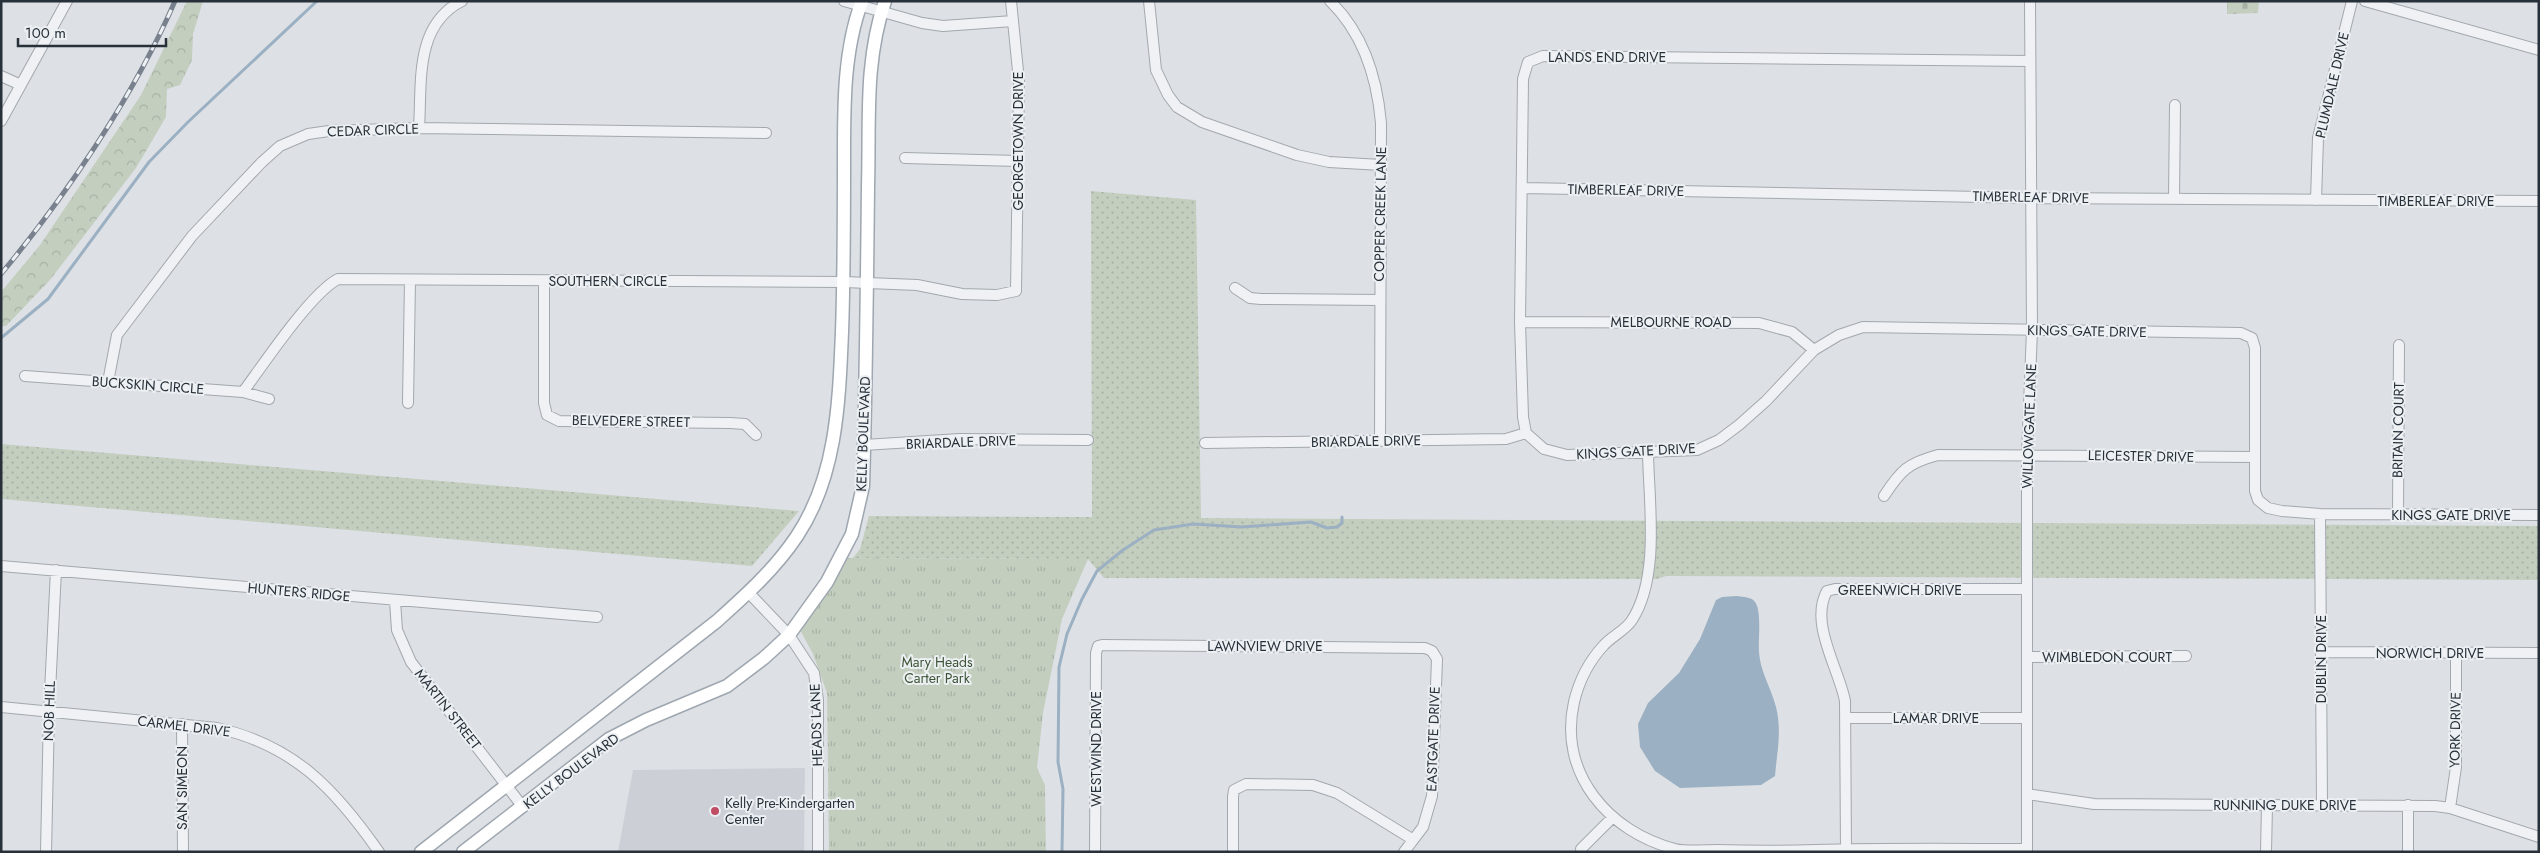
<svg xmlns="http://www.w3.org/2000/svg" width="2540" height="853" viewBox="0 0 2540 853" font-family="Jost,sans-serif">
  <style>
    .built { fill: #ccd0d6 }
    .grass { fill: url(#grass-dots) }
    .forest { fill: url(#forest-crowns) }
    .cemetery { fill: url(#cemetery-stones) }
    .park { fill: url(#park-tufts) }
    .water { fill: #9bb0c2 }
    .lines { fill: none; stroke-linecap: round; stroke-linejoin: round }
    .stream { stroke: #9bb0c2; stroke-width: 3 }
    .minor-casing { stroke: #a3a8ae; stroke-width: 12 }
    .major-casing { stroke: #9ea6b0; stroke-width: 15 }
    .minor { stroke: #eff1f4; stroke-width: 10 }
    .major { stroke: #fff; stroke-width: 12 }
    .rail-casing { stroke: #78818d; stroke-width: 5 }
    .rail { stroke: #ecf0f3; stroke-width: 3; stroke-dasharray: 9; stroke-linecap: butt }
    .poi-dot { fill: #bf4d64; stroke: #ecf0f3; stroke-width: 2 }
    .labels { text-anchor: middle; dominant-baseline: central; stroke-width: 4; stroke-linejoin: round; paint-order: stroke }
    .street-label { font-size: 14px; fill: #28303a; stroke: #ecf0f3 }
    .park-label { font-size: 14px; fill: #3e5537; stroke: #ecf0f3 }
    .poi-label { font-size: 14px; fill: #28303a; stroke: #ecf0f3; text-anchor: start }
  </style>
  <defs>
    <pattern id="grass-dots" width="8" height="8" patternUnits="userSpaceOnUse" patternTransform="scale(1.25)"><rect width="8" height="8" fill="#c4cebf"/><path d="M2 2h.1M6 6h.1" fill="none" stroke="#a8b1a5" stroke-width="1.8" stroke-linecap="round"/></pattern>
    <pattern id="forest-crowns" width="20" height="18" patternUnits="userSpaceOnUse" patternTransform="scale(1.25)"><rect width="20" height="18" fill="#c4cebf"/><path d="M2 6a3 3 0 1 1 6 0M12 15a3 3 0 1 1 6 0" fill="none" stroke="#a8b1a5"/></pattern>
    <pattern id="cemetery-stones" width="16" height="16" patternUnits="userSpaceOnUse" patternTransform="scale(1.25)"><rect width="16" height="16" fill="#c4cebf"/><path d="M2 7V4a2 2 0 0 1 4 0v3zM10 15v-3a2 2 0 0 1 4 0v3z" fill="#a8b1a5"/></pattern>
    <pattern id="park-tufts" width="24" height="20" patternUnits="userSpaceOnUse" patternTransform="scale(1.25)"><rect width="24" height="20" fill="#c4cebf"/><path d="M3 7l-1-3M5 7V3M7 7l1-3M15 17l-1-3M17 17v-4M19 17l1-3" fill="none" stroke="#a8b1a5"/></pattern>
  </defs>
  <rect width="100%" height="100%" fill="#dde1e5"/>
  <path class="built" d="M805,768l-1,84h-186l15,-82z"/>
  <path class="grass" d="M1091,191l105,9 5,318 1338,8v54l-873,-4 -9,3 -553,-1 -16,-19 -235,-1 7,-9 9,-33 223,1z
    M1,444l798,67 -47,55 -751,-67z"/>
  <path class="forest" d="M187,1h16l-10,33 -1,26 -12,25 -13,4 -1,28 -30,51 -86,112 -44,46h-5v-34l39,-47 101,-150z"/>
  <path class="cemetery" d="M2227,1h32l-1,12 -31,1z"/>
  <path class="park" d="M843,558l245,1 -26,60 -19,94 -6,55 8,17 1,67h-217l-2,-159 -14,-39 -13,-24z"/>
  <path class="water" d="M1737,596c6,1 15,1 18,6 7,9 3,39 4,50 1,19 12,36 17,55 6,24 1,45 -1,69l-14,9 -81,3 -25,-17 -15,-24 -2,-23 10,-21 31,-30 21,-34 16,-39 6,-3z"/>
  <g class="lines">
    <path class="stream" d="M1,338l47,-39 101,-137 39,-40 129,-121
      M1062,852l1,-63 -5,-27 1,-95 8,-33 15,-35 15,-28 26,-21 31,-20 39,-6 49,3 69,-5 16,6 10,-1 5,-4v-6"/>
    <defs>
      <path id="minor" d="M844,1l78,22 21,3 70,-5
        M1149,1l7,69 12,25 9,12 25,15 95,33 32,7 52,3
        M1330,1c34,33 47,76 51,122l-1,318
        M2365,1l174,49
        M1,76l20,9
        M1,121l66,-120
        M419,128c3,-45 -5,-103 43,-127
        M905,158l113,3
        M1523,188l509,10 507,3
        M2174,198l1,-93
        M2316,200l2,-62 34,-137
        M544,281v122l3,12 12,6 171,2 15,1 11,11
        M1235,288l15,10 11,1 119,1
        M1520,322l239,1 33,9 22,18
        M25,376l218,16 26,7
        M108,382l9,-47 75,-99 70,-74 18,-16 28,-12 21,-3 90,-3 347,5
        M243,392c20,-27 67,-98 95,-113l506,3 73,3 45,9 35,1 19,-4 3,-210 -8,-80
        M408,403l2,-123
        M1526,433l18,16 23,6 130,-5 22,-10 20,-15 27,-24 48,-51 25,-15 24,-8 378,6 11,5 3,10v143l3,9 10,8 14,3 38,3 219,1
        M1526,433l-3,-16 -3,-95 3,-243 5,-17 15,-6 487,5
        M1205,443l301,-4 20,-6
        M864,445l96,-6 128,1
        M1648,454c1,49 12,123 -16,166 -6,10 -20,16 -28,25 -15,16 -25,36 -30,57 -16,72 35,130 101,147 13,3 28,1 42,1 33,1 66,1 99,0 70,-2 141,-1 211,-1
        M1884,496c17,-26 24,-33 54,-41l317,2
        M2320,514l2,291
        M2398,515l1,-170
        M1,566l596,51
        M749,593l40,42 25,38 4,27v152
        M395,601l2,29 14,32 112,145
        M2322,652l217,1
        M2027,657l159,-1
        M1,707l216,21c77,17 118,61 162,124
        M1846,718h180
        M182,724l1,128
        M2027,794l67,10 341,2 15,2 89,29
        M2408,805v47
        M2450,808l6,-41v-114
        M1581,849l31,-31
        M1846,849l-1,-148c-6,-32 -36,-78 -18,-110l8,-2h192
        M46,852l3,-140 7,-142
        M1095,852l1,-199 2,-7 4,-1 323,3 7,3 5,8 -5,137 -9,31 -19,25
        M1233,852v-55l1,-7 12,-6 67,1 24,8 75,46
        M2027,852v-397l5,-125 -2,-329
        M2266,852l1,-47"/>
      <path id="major" d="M421,852l296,-231c29,-26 58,-52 80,-85 40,-60 42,-134 45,-204 2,-57 2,-113 2,-170 0,-53 -1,-111 18,-161
        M463,852l146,-113 37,-19 81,-34 37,-28 25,-23 38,-53 25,-48 11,-48c3,-100 4,-200 5,-300 2,-64 -4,-123 17,-185"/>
    </defs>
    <use href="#minor" class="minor-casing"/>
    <use href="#major" class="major-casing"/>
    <use href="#minor" class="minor"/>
    <use href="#major" class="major"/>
    <defs>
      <path id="rail" d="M1,274c65,-78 134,-180 174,-273"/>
    </defs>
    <use href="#rail" class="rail-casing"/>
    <use href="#rail" class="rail"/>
  </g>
  <circle class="poi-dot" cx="715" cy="811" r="5"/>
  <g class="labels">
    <g class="street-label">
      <text x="1607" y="57">LANDS END DRIVE</text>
      <text transform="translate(2332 85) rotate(-77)">PLUMDALE DRIVE</text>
      <text transform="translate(373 130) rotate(-2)">CEDAR CIRCLE</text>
      <text transform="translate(1018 141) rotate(-90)">GEORGETOWN DRIVE</text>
      <text transform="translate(1626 190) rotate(1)">TIMBERLEAF DRIVE</text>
      <text transform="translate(2031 197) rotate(1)">TIMBERLEAF DRIVE</text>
      <text x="2436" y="201">TIMBERLEAF DRIVE</text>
      <text transform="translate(1380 214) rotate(-89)">COPPER CREEK LANE</text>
      <text x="608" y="281">SOUTHERN CIRCLE</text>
      <text x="1671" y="322">MELBOURNE ROAD</text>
      <text transform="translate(2087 331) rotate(1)">KINGS GATE DRIVE</text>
      <text transform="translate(148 385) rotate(4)">BUCKSKIN CIRCLE</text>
      <text transform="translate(631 421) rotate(1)">BELVEDERE STREET</text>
      <text transform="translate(2029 426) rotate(-88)">WILLOWGATE LANE</text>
      <text transform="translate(2398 430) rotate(-89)">BRITAIN COURT</text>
      <text transform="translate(863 434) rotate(-88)">KELLY BOULEVARD</text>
      <text transform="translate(1366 441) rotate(-1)">BRIARDALE DRIVE</text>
      <text transform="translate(961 442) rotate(-2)">BRIARDALE DRIVE</text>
      <text transform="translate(1636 451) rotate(-3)">KINGS GATE DRIVE</text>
      <text transform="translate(2141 456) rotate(1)">LEICESTER DRIVE</text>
      <text x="2451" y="515">KINGS GATE DRIVE</text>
      <text x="1900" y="590">GREENWICH DRIVE</text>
      <text transform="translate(299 592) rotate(5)">HUNTERS RIDGE</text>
      <text x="1265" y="646">LAWNVIEW DRIVE</text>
      <text x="2430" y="653">NORWICH DRIVE</text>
      <text x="2107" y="657">WIMBLEDON COURT</text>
      <text transform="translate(2321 659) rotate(-90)">DUBLIN DRIVE</text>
      <text transform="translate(448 709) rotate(52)">MARTIN STREET</text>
      <text transform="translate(49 711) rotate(-88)">NOB HILL</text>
      <text x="1936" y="718">LAMAR DRIVE</text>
      <text transform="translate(816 725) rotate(-92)">HEADS LANE</text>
      <text transform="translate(184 726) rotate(7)">CARMEL DRIVE</text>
      <text transform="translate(2455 730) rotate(-89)">YORK DRIVE</text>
      <text transform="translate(1433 739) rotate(-88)">EASTGATE DRIVE</text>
      <text transform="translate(1096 749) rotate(-90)">WESTWIND DRIVE</text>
      <text transform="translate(571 771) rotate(-37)">KELLY BOULEVARD</text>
      <text transform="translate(182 788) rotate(-90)">SAN SIMEON</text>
      <text x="2285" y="805">RUNNING DUKE DRIVE</text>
    </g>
    <g class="park-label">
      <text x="937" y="662">Mary Heads<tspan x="937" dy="16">Carter Park</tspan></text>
    </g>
    <g class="poi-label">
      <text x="725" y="803">Kelly Pre-Kindergarten<tspan x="725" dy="16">Center</tspan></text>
    </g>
  </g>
  <rect width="2540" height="853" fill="none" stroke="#28303a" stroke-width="5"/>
  <path d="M18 38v8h148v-8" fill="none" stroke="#28303a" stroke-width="2.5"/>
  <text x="25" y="38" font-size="15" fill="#28303a" stroke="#ecf0f3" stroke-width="4" paint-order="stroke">100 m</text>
</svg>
